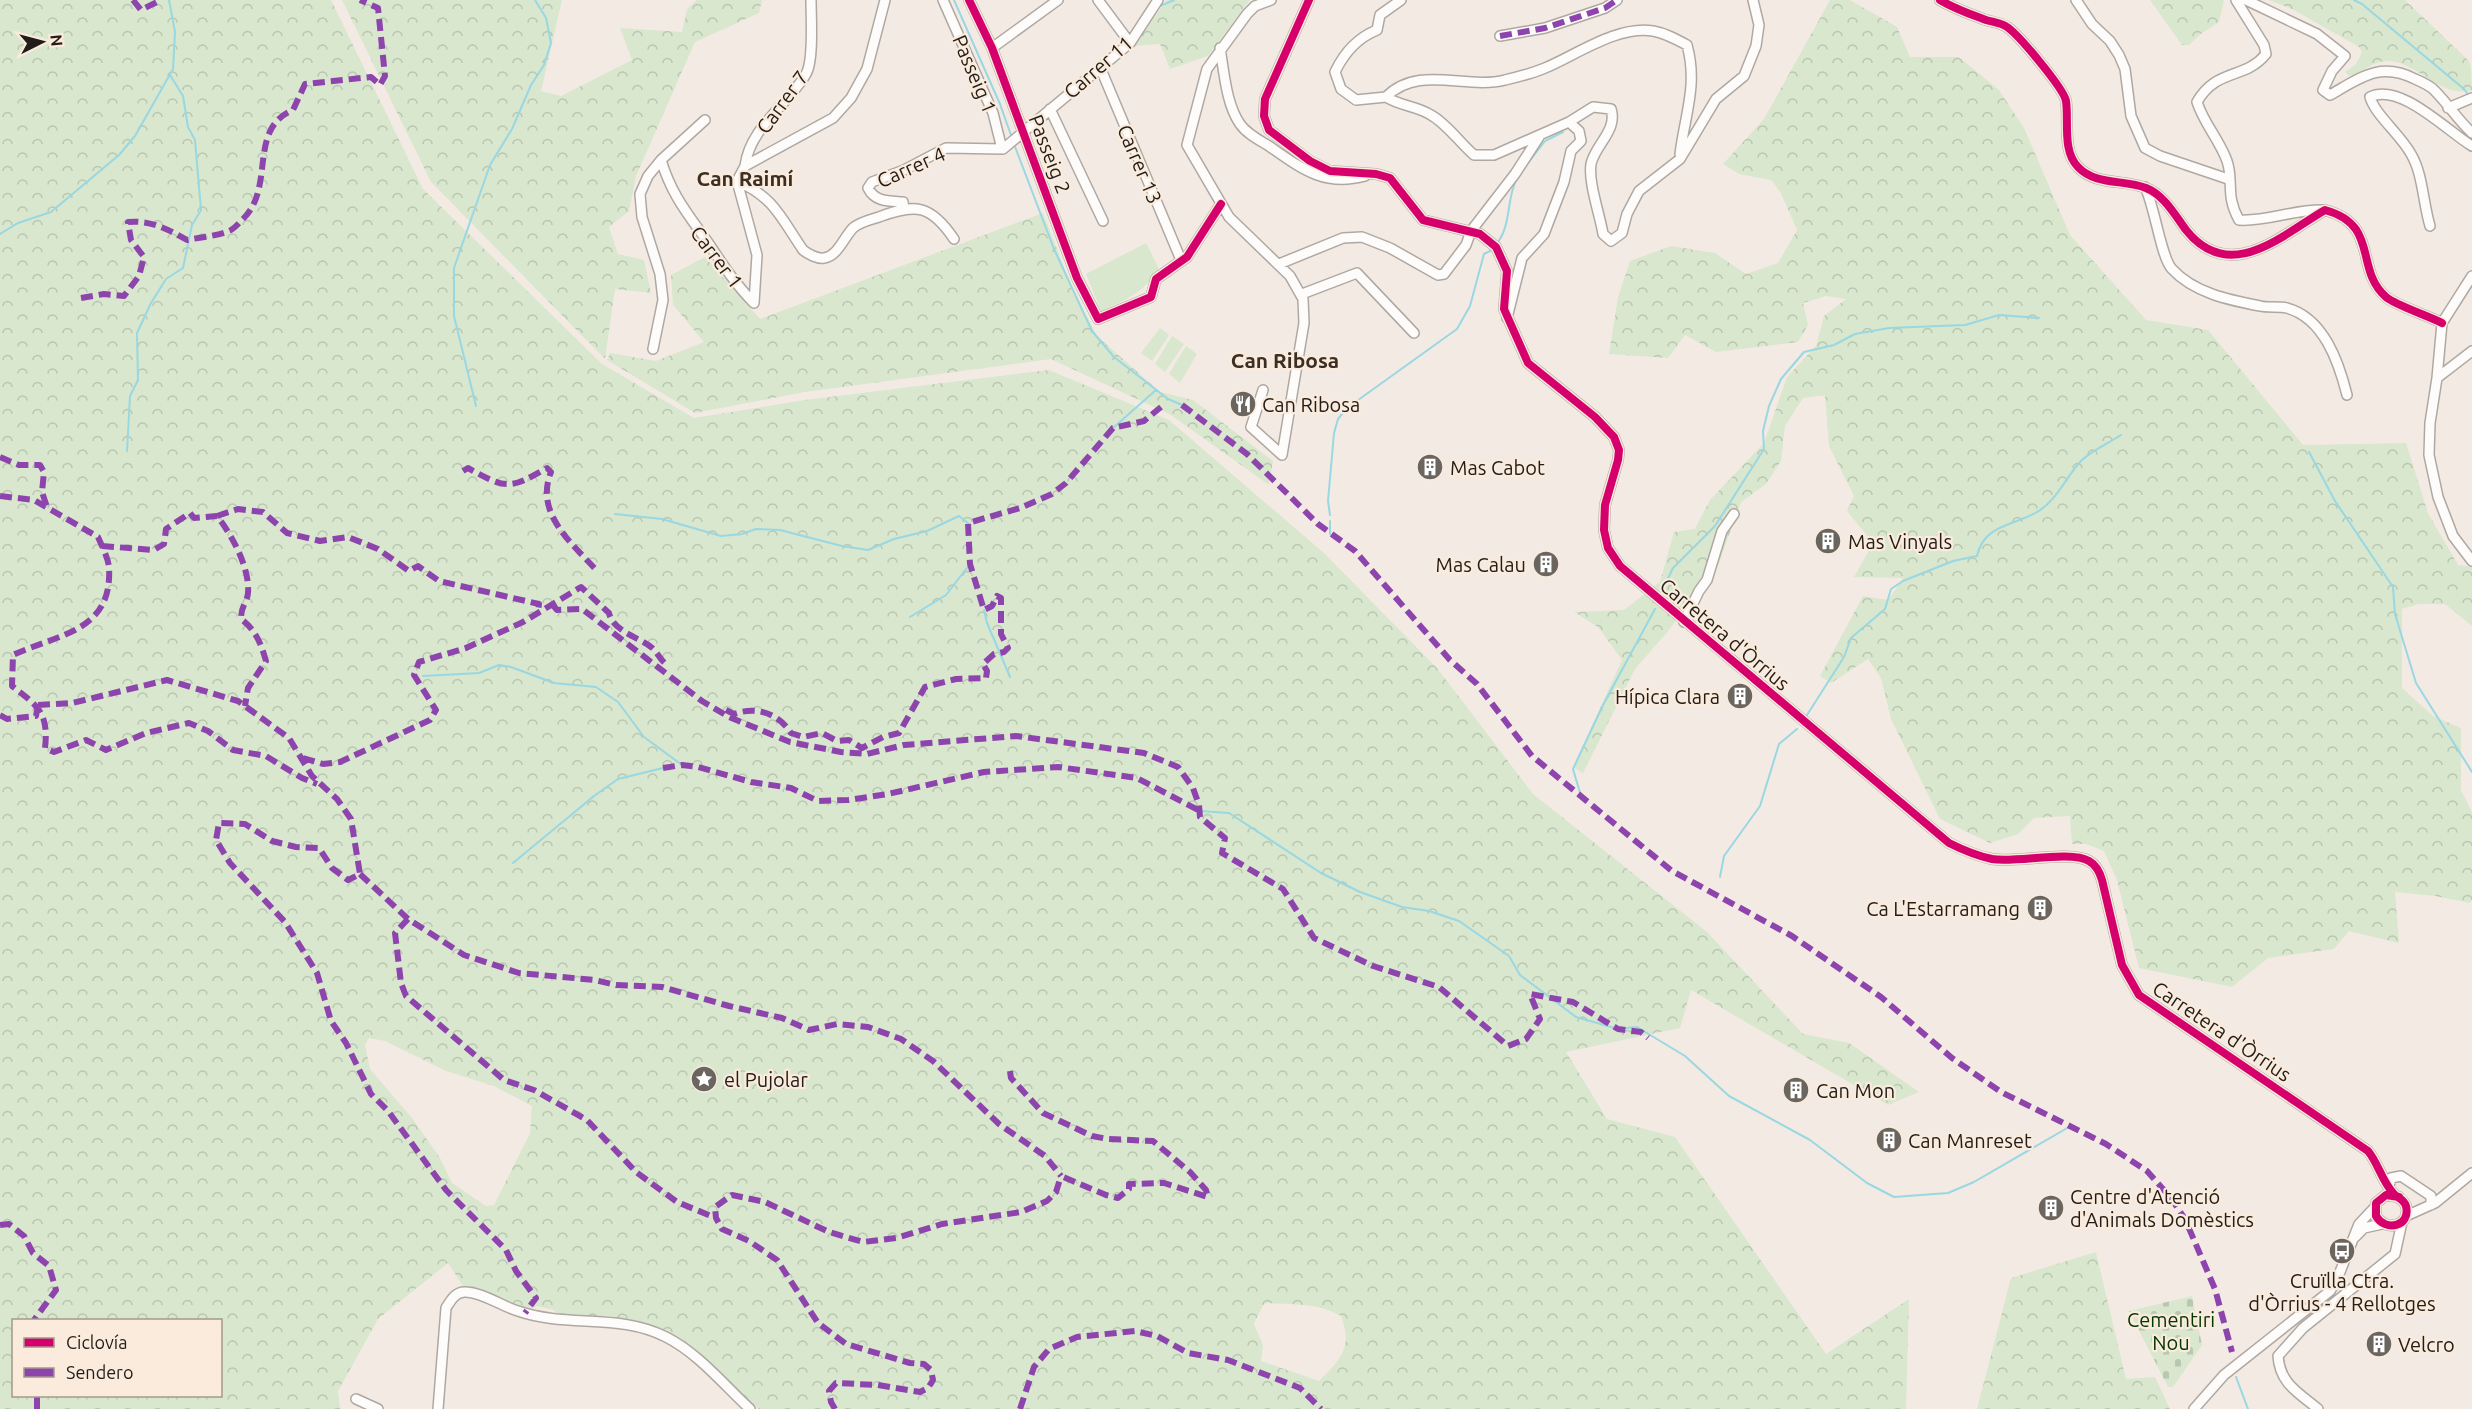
<svg xmlns="http://www.w3.org/2000/svg" width="2472" height="1409" viewBox="0 0 2472 1409" font-family="Ubuntu,sans-serif">
  <style>
    .forest { fill: url(#forest-crowns); fill-rule: evenodd }
    .cemetery { fill: url(#cemetery-stones) }
    .pitch { fill: #d8e7ce }
    .lines { fill: none; stroke-linecap: round; stroke-linejoin: round }
    .stream { stroke: #99d7e3; stroke-width: 2 }
    .minor-casing { stroke: #afa8a2; stroke-width: 12 }
    .minor { stroke: #fdfcfb; stroke-width: 9 }
    .quiet { stroke: #8e44ad; stroke-width: 6; stroke-dasharray: 12 6; stroke-linecap: butt }
    .cycleway-casing { stroke: #faebdc; stroke-width: 11 }
    .cycleway { stroke: #d6006c; stroke-width: 8 }
    .labels { text-anchor: middle; dominant-baseline: central; stroke-width: 4.5; stroke-linejoin: round; paint-order: stroke }
    .street-label { font-size: 20px; fill: #221d18; stroke: #faebdc }
    .poi-label { font-size: 20px; fill: #221d18; stroke: #faebdc; text-anchor: start }
    .park-label { font-size: 20px; fill: #033600; stroke: #faebdc }
    .neighbourhood-label { font-size: 21px; font-weight: bold; fill: #3b2f24; stroke: #faebdc }
  </style>
  <defs>
    <pattern id="forest-crowns" width="20" height="18" patternUnits="userSpaceOnUse" patternTransform="scale(1.5)"><rect width="20" height="18" fill="#d8e7ce"/><path d="M2 6a3 3 0 1 1 6 0M12 15a3 3 0 1 1 6 0" fill="none" stroke="#b9c6b0"/></pattern>
    <pattern id="cemetery-stones" width="16" height="16" patternUnits="userSpaceOnUse" patternTransform="scale(1.5)"><rect width="16" height="16" fill="#d8e7ce"/><path d="M2 7V4a2 2 0 0 1 4 0v3zM10 15v-3a2 2 0 0 1 4 0v3z" fill="#b9c6b0"/></pattern>
  </defs>
  <rect width="100%" height="100%" fill="#f3ebe3"/>
  <path class="forest" d="M0,0h331l92,189 179,175 92,54 111,-18 244,-30 120,50 155,133 113,115 96,126 174,138 96,102 46,9 70,49 -31,13 -197,-115 -11,38 -114,24 41,67 68,18 151,217 83,-55 -3,110h-1147l-76,-69c-45,-27 -76,-22 -125,-24l-4,-6 -17,-4 -6,3 -68,-23 -15,-23 -70,56 -40,72 2,18h-340zM369,1038l16,3 61,30 48,15 38,20 -2,27 -36,72 -8,1 -34,-23 -12,-25 -28,-40 -42,-49 -5,-24zM1267,1303c26,2 50,-1 74,13 12,30 0,44 -22,65l-58,-20 2,-16 -9,-21 9,-19zM14,1320h206v76h-206z
    M342,0h220l-21,91 20,5 71,-36 -12,-32 62,4 5,-23 10,-9h65l-3,13 -64,29 -59,134 -7,35 -20,16 9,27 26,6 7,33 -36,-4 -10,70 -174,-177z
    M1167,0h83l-42,56 -38,13 -10,-25 -27,2z
    M1830,0h20l47,27 13,30h49l40,33 25,38 46,107 76,85 62,10 95,115 103,-2 22,70 30,52 14,2v59l-27,-22h-27l-16,5v79l31,28 28,12v62l11,22v88l-2,3 -35,-7 -40,-4 4,51 -50,-12 -15,18 -66,9 -36,29 -93,-19 -22,-88 -13,-29 -18,-7h-14l-2,-28 -36,2 -16,16 -28,9 -50,-24 -49,-100 -10,-41 -13,-19 -37,24 -11,-7 43,-80 25,4 15,-22 -49,-1 19,-34 -26,-32 7,-15 -25,-50 -4,-51 -22,3 -18,28 -4,35 -15,23 -25,18 -22,61 -50,67 -34,39 -52,104 -10,-6 49,-107 -24,-33 -24,-15 50,-2 36,-28 14,-50 21,-3 15,-29 54,-57 23,-66 29,-31 8,-30 22,-17 -20,-3 -23,7 5,22 -10,17 -82,10 -31,-17 -17,23 -59,-4 9,-57 12,-36 41,-15 44,7 31,21 32,-11 19,-33 -16,-37 -10,-13 -32,-6 -16,-10 41,-45z
    M2150,0h74l-5,22 -17,11 -13,12h-7z
    M2269,0h136l64,61 2,7 1,23c-34,6 -54,-29 -84,-30 -16,0 -25,12 -39,15l-4,-4 11,-8 6,-12 -3,-5 -67,-38z
    M1043,213l30,77 24,46 63,56 33,8 80,61 -4,24 -98,-70 -120,-56 -246,33 -110,21 -88,-53 3,-7 46,8 48,-19 -31,-37 -2,-30 34,-18 55,62z
    M2096,1252l30,127 29,-2 15,32h-193l34,-131z"/>
  <path class="cemetery" d="M2192,1296l10,49 -29,42h-5l-39,-76z"/>
  <path class="pitch" d="M1146,243l13,26c-15,23 -33,31 -58,42l-15,-37z
    M1160,328l9,7 -17,26 -11,-8z
    M1172,336l12,8 -19,28 -10,-8z
    M1186,346l11,8 -17,29 -11,-9z"/>
  <g class="lines">
    <path class="stream" d="M954,0l46,104 12,34
      M2354,0l8,4 102,85 5,7
      M1160,6l14,-6
      M1014,144l40,105 38,82 22,26 54,42 14,6
      M1528,163l17,-22 18,-9
      M0,234l18,-11 33,-11 68,-57 16,-19 38,-67 2,-37 -6,-32
      M1498,242c14,-19 8,-47 21,-67
      M476,406l-22,-90v-48l36,-103 22,-36 19,-44 13,-20 7,-22 -5,-25 -11,-18
      M1113,428l43,-38
      M127,451l3,-55 8,-16 -1,-47 14,-30 15,-24 17,-11 9,-43 9,-15 -6,-70 -7,-13 -5,-31 -13,-21
      M2309,452l26,49 58,86 2,27 21,69 56,89
      M615,514l47,5 59,17 21,-2 14,-5 24,1 62,16 26,4 26,-11 33,-8 32,-15 9,7
      M1330,515l-2,-14 6,-68 4,-14 9,-11 110,-79 13,-23 14,-52 6,-3
      M1330,534v-13
      M1660,595l13,-27 42,-42 49,-77 -1,-18 6,-25 12,-27 23,-27 30,-7 21,-11 34,-6 76,-3 34,-10 40,3
      M984,610l3,13 23,54
      M910,617l36,-22 24,-31
      M423,676l56,-3 20,-8 12,2 43,16 42,4 22,15 26,35 38,28
      M1807,715l37,-58 7,-19 34,-29 6,-20 12,-8 50,-20 24,-5c7,-32 37,-30 60,-44 20,-11 29,-36 45,-52 11,-10 27,-17 39,-25
      M1581,796l-8,-27 30,-64 52,-96
      M1200,811l29,2 92,60 39,19 42,15 27,4 30,10 50,35 11,19 56,42 42,12 19,-2 48,29 44,40 81,44 57,43 27,14 54,-4 26,-11 95,-55
      M513,863l81,-67 24,-17 45,-11
      M1720,877l4,-21 36,-50 19,-62 18,-15
      M2236,1377l12,32"/>
    <defs>
      <path id="minor" d="M943,0l50,113 9,36
        M969,0l23,48 85,230 21,41 53,-22 5,-18 31,-22 34,-53
        M1098,0l32,43
        M1271,0l-16,6 -8,8 -40,55 -20,76 42,72 61,59 13,23 1,24 -22,132
        M1309,0l-44,99 -1,17 5,14 41,31 20,10 46,3 14,4 33,42 57,14 16,13 11,24 -3,38 24,54 67,54 19,20 5,13 -1,10 -13,45 -1,25 4,18 12,18 329,277c14,7 28,13 43,16 25,4 78,-9 97,2 7,4 11,12 13,19l20,85 17,30 229,156c10,12 14,30 25,42 4,5 11,6 13,13 5,21 -21,26 -30,10v-13l10,-8 13,2
        M1401,0l-21,15 -3,15c-20,8 -33,23 -42,42l6,17 15,11 30,-3c14,9 31,9 45,18 16,9 29,28 43,40h20l75,-33 24,-15 18,2c7,21 -16,36 -20,55 -3,18 9,51 12,70l8,7 11,-8 5,-19 12,-23 41,-32 36,-60 28,-23 12,-30 3,-21 -6,-25
        M1940,0c15,9 30,14 46,20 6,2 16,3 21,7 12,8 57,62 59,74 3,20 -4,50 12,66 18,19 46,12 68,21 18,7 29,27 40,42 44,55 96,5 139,-20 55,15 29,59 61,87 9,8 43,19 56,26
        M2076,0l16,24 18,17 9,14 6,14 6,47 14,32 15,8 68,23
        M2236,0l28,45 2,9c-21,26 -50,14 -69,48 7,22 22,37 30,59 7,20 -2,34 12,59 28,2 55,-11 84,-10
        M2246,0l71,34 28,22 -13,15 -9,19 7,5c30,-17 50,-34 85,-16 7,3 16,7 20,12 13,13 23,29 37,42
        M1500,36l45,-8 60,-20 12,-8
        M992,48l66,-48
        M1220,48c4,23 6,56 20,76 7,10 19,16 29,22 33,23 55,41 96,30
        M1100,67l81,193
        M1386,97c32,-33 80,-7 119,-17 13,-3 28,-7 40,-12 31,-13 73,-43 108,-37 12,2 23,8 34,14 11,40 -2,69 -7,109
        M2448,108l24,-10
        M1050,109l53,112
        M661,160c11,36 27,54 48,84 14,21 27,41 45,59l3,-48 -20,-74
        M745,166c5,-39 42,-60 61,-92 8,-13 5,-57 5,-74
        M737,181c37,16 44,37 66,69 5,4 14,9 21,8 14,-2 20,-21 29,-30 7,-6 17,-8 26,-11 37,-14 52,-12 75,22
        M737,181l8,-15 88,-48 18,-20 16,-29 18,-69
        M2145,187c10,20 16,71 27,82 22,24 57,31 88,37 8,2 18,0 27,2 37,10 52,55 60,87
        M904,209l-1,-7c-15,-1 -28,0 -35,-14l4,-6 32,-12 42,-22 57,1 127,-106 28,-43
        M2430,226c-7,-23 -7,-52 -19,-72 -10,-19 -36,-39 -41,-57 30,-15 77,34 102,49
        M1279,264l64,-26 19,-1 28,11 48,27 6,-1 22,-29 5,-14 44,-57 24,-37
        M2472,276l-30,47 -5,55 -7,45 -1,32 9,42 15,39 19,25
        M1302,294l55,-21 57,60
        M1507,318l15,-60 22,-24 20,-52 7,-31 10,-10 -2,-10 -10,-9
        M653,349l10,-49 -3,-26 -18,-57 -2,-23 8,-18 13,-16 44,-40
        M2437,378l35,-27
        M1263,390l-12,37 31,28
        M1684,622l15,-31 8,-11 15,-49 12,-17
        M2389,1186l2,-8 10,-2 30,20v9
        M2406,1216l29,-13 37,-30
        M2355,1237l9,-9 18,-4
        M356,1399l22,10
        M438,1409l8,-101c5,-8 10,-17 20,-16 18,1 35,14 52,19 49,17 102,2 148,26 32,16 58,48 84,72
        M2194,1409l30,-34 106,-84 8,-14 21,-53 17,-18
        M2318,1409c-20,-17 -38,-25 -40,-53l25,-28 92,-74 7,-32"/>
    </defs>
    <use href="#minor" class="minor-casing"/>
    <use href="#minor" class="minor"/>
    <path class="quiet" d="M133,0l8,10 20,-10
      M1500,36l45,-8 60,-20 12,-8
      M81,298l23,-4 20,2 15,-20 5,-19 -13,-17 -3,-18c22,-2 40,7 59,18 14,-3 30,-4 42,-9 5,-2 10,-8 14,-12 33,-32 4,-90 50,-109l12,-26 66,-7 9,8 5,-9 -7,-68 -18,-8
      M1182,405l65,49 71,70 37,27 95,109 27,24 55,72 140,115 120,65 89,61 71,61 49,34 105,52 41,27 24,27 14,21 30,70 17,63
      M0,457l19,8h21l4,7 -2,20 5,15
      M463,471l5,-3c38,21 41,22 79,0l4,4c-17,42 22,72 47,100
      M0,496l34,4 64,37c4,9 10,21 11,30 4,65 -51,67 -96,88l-1,31c26,20 37,27 33,62l9,4 32,-12 20,10 40,-17 43,-10 19,8 25,19 33,6 36,22 15,6
      M217,516l21,-7 25,3 24,21 33,8 28,-4 30,12 31,22 9,-5 21,15 100,23 -1,7
      M102,546l52,4 10,-6 2,-15 24,-16 4,5 23,-2c15,19 33,52 31,77 -1,10 -7,12 -7,26 15,11 20,25 25,42l-18,27 -3,18
      M552,604l5,6 25,-1 120,92 27,16 61,25 51,10 26,2 37,-9 112,-9 128,17 34,14 15,21 6,17 1,12 25,21 -3,15 61,36 31,49 59,28 66,21 69,59 18,-7 14,-20 -10,-25 43,8 45,27 23,3 7,6
      M38,705l34,-2 95,-23 71,21 51,37 23,38 25,23 14,20 9,55 -12,6 -16,-12 -13,-20 -23,-1 -24,-6 -27,-17 -26,-1 -3,17 14,23 55,59 32,51 14,48 15,22 25,51 17,17 58,79 60,60 10,21 20,27 -11,15
      M726,710l8,4c22,-8 44,-1 57,19l12,4 19,-4 15,8 12,-1 13,8 21,-11 16,-4 26,-46 31,-8 30,-1 1,-7 -4,-7 11,-10 10,-2 4,-4 -7,-14v-36l-4,-2 -5,10 -8,4 -14,-46 -2,-41 52,-15 32,-14 14,-11 47,-55 31,-7 17,-14
      M0,715l7,4 29,-3 2,-11
      M303,758l20,6 17,-2 90,-42 6,-10 -22,-35 5,-13 47,-14 57,-26 58,-35 28,26c4,18 29,24 42,34 6,4 9,13 16,18
      M663,768l19,-3 16,2 53,15 40,6 27,13 30,-1 40,-6 96,-22 74,-5 79,11 63,33
      M360,874l48,45 56,36 55,18 76,7 21,5 46,2 67,19 53,12 27,12 28,-6 31,3 33,12 32,22 66,63 46,32 16,20
      M408,919l-13,14 6,50 5,13 98,84 30,10 53,30 49,52 41,30 39,16
      M1010,1071l1,7 32,35 49,23 16,3 45,2 37,31 16,18 2,7 -44,-14 -35,1v5l-11,9 -12,-3 -45,-19
      M0,1225l9,-1 15,12 9,17 16,13 7,24 -22,30
      M37,1409v-13
      M835,1409l-4,-7 -2,-11 7,-8 42,2 42,7 8,-4 5,-8 -2,-10 -7,-6 -14,-1 -64,-19 -28,-21 -41,-63 -28,-19 -27,-12 -6,-11 -1,-11 17,-12 33,7 64,30 34,10 33,-4 46,-14 79,-12 26,-11 9,-9 5,-16
      M1020,1409l14,-42 15,-18 28,-12 58,-6 22,5 31,17 40,7 72,28 21,21"/>
    <defs>
      <path id="cycleway" d="M969,0l23,48 85,230 21,41 53,-22 5,-18 31,-22 34,-53
        M1309,0l-44,99 -1,17 5,14 41,31 20,10 46,3 14,4 33,42 57,14 16,13 11,24 -3,38 24,54 67,54 19,20 5,13 -1,10 -13,45 -1,25 4,18 12,18 329,277c14,7 28,13 43,16 25,4 78,-9 97,2 7,4 11,12 13,19l20,85 17,30 229,156c10,12 14,30 25,42 4,5 11,6 13,13 5,21 -21,26 -30,10v-13l10,-8 13,2
        M1940,0c15,9 30,14 46,20 6,2 16,3 21,7 12,8 57,62 59,74 3,20 -4,50 12,66 18,19 46,12 68,21 18,7 29,27 40,42 44,55 96,5 139,-20 55,15 29,59 61,87 9,8 43,19 56,26"/>
    </defs>
    <use href="#cycleway" class="cycleway-casing"/>
    <use href="#cycleway" class="cycleway"/>
  </g>
  <defs>
    <symbol id="restaurant-disc" viewBox="-11 -11 22 22"><circle r="9.5" fill="#6b655f" stroke="#faebdc"/><path d="M-5-6h1v4h1v-4h1v4h1v-4h1v5L-1.5 .5V6h-2V.5L-5-1ZM5-6V6H3V1.5H1.5Q1.5-4 5-6Z" fill="#fff"/></symbol>
    <symbol id="building-disc" viewBox="-11 -11 22 22"><circle r="9.5" fill="#6b655f" stroke="#faebdc"/><path d="M-4-6H4V6H1V3H-1V6H-4ZM-2.5-4.3h1.7v1.8h-1.7ZM.8-4.3h1.7v1.8H.8ZM-2.5-1h1.7V.8h-1.7ZM.8-1h1.7V.8H.8Z" fill="#fff"/></symbol>
    <symbol id="sight-disc" viewBox="-11 -11 22 22"><circle r="9.5" fill="#6b655f" stroke="#faebdc"/><path d="M0-6L1.8-2.2L6-1.7L2.9 1.2L3.7 5.4L0 3.3L-3.7 5.4L-2.9 1.2L-6-1.7L-1.8-2.2Z" fill="#fff"/></symbol>
    <symbol id="bus-disc" viewBox="-11 -11 22 22"><circle r="9.5" fill="#6b655f" stroke="#faebdc"/><path d="M-5-6H5V4H4V6H2V4H-2V6H-4V4H-5ZM-3.5-4V0h7V-4ZM-3.5 1.2v1.5H-2V1.2ZM2 1.2v1.5H3.5V1.2Z" fill="#fff"/></symbol>
  </defs>
  <g fill-rule="evenodd">
    <use href="#restaurant-disc" x="1228" y="389" width="30" height="30"/>
    <use href="#building-disc" x="1415" y="452" width="30" height="30"/>
    <use href="#building-disc" x="1813" y="526" width="30" height="30"/>
    <use href="#building-disc" x="1531" y="549" width="30" height="30"/>
    <use href="#building-disc" x="1725" y="681" width="30" height="30"/>
    <use href="#building-disc" x="2025" y="893" width="30" height="30"/>
    <use href="#sight-disc" x="689" y="1064" width="30" height="30"/>
    <use href="#building-disc" x="1781" y="1075" width="30" height="30"/>
    <use href="#building-disc" x="1874" y="1125" width="30" height="30"/>
    <use href="#building-disc" x="2036" y="1193" width="30" height="30"/>
    <use href="#bus-disc" x="2327" y="1236" width="30" height="30"/>
    <use href="#building-disc" x="2364" y="1329" width="30" height="30"/>
  </g>
  <g class="labels">
    <g class="street-label">
      <text transform="translate(1098 67) rotate(-41)">Carrer 11</text>
      <text transform="translate(975 74) rotate(67)">Passeig 1</text>
      <text transform="translate(782 102) rotate(-54)">Carrer 7</text>
      <text transform="translate(1050 154) rotate(69)">Passeig 2</text>
      <text transform="translate(1140 164) rotate(67)">Carrer 13</text>
      <text transform="translate(911 167) rotate(-24)">Carrer 4</text>
      <text transform="translate(717 257) rotate(53)">Carrer 1</text>
      <text transform="translate(1725 634) rotate(40)">Carretera d'Òrrius</text>
      <text transform="translate(2222 1031) rotate(34)">Carretera d'Òrrius</text>
    </g>
    <g class="poi-label">
      <text x="1262" y="404">Can Ribosa</text>
      <text x="1450" y="467">Mas Cabot</text>
      <text x="1848" y="541">Mas Vinyals</text>
      <text x="1526" y="564" text-anchor="end">Mas Calau</text>
      <text x="1720" y="696" text-anchor="end">Hípica Clara</text>
      <text x="2020" y="908" text-anchor="end">Ca L'Estarramang</text>
      <text x="724" y="1079">el Pujolar</text>
      <text x="1816" y="1090">Can Mon</text>
      <text x="1908" y="1140">Can Manreset</text>
      <text x="2070" y="1196">Centre d'Atenció<tspan x="2070" dy="23">d'Animals Domèstics</tspan></text>
      <text x="2342" y="1280" text-anchor="middle">Cruïlla Ctra.<tspan x="2342" dy="23">d'Òrrius - 4 Rellotges</tspan></text>
      <text x="2398" y="1344">Velcro</text>
    </g>
    <g class="park-label">
      <text x="2171" y="1319">Cementiri<tspan x="2171" dy="23">Nou</tspan></text>
    </g>
    <g class="neighbourhood-label">
      <text x="745" y="178">Can Raimí</text>
      <text x="1285" y="360">Can Ribosa</text>
    </g>
  </g>
  <rect x="12" y="1319" width="210" height="78" fill="#faebdc" stroke="#a4998e" stroke-width="1.5"/>
  <rect x="24" y="1338" width="30" height="9" fill="#d6006c" stroke="#a4998e" stroke-width="1.5"/>
  <text x="66" y="1349" font-size="18" fill="#221d18">Ciclovía</text>
  <rect x="24" y="1368" width="30" height="9" fill="#8e44ad" stroke="#a4998e" stroke-width="1.5"/>
  <text x="66" y="1379" font-size="18" fill="#221d18">Sendero</text>
  <g transform="translate(42 42) rotate(84)" stroke="#faebdc" stroke-width="4.5" paint-order="stroke">
  <path d="M0-4.5L10 22L0 15L-10 22Z" fill="#221d18"/>
  <text y="-9" font-size="16" font-weight="bold" text-anchor="middle" fill="#221d18">N</text>
  </g>
</svg>
